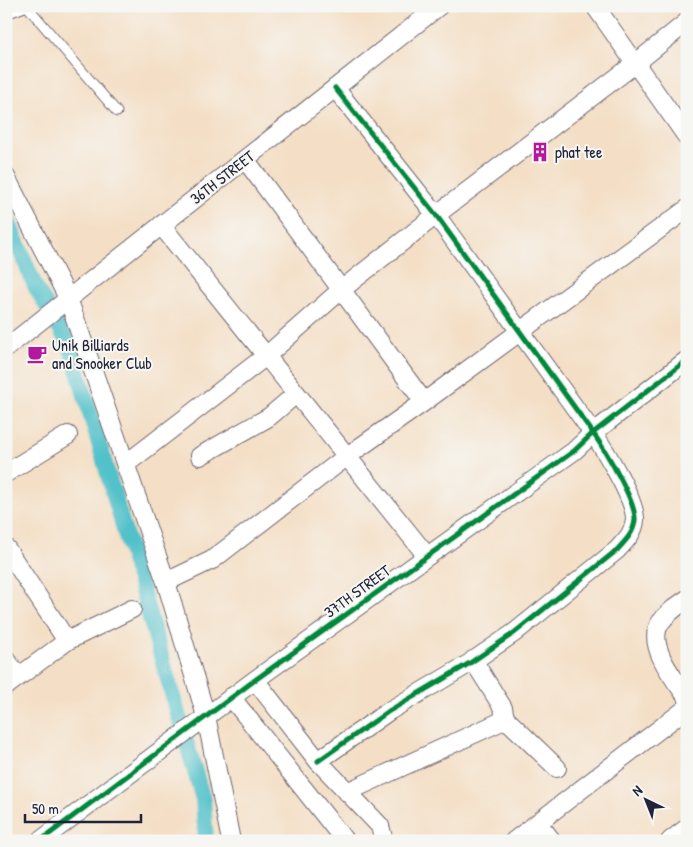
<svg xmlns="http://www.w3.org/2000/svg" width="693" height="847" viewBox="0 0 693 847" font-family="'Patrick Hand',sans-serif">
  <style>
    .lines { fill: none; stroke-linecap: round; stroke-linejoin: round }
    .canal { stroke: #53c1ca; stroke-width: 16 }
    .service-casing { stroke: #6c646c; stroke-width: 11 }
    .minor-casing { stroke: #6c646c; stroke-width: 20 }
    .service { stroke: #fff; stroke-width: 9 }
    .minor { stroke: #fff; stroke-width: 18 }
    .cycleway-casing { stroke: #f6f6f2; stroke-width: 8 }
    .cycleway { stroke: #00873e; stroke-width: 5 }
    .labels { text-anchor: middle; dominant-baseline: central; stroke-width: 4; stroke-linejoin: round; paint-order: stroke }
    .poi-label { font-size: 16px; fill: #22223b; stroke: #f6f6f2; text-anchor: start }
    .street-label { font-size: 16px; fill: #22223b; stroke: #f6f6f2 }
  </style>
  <rect width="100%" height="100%" fill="#f6f6f2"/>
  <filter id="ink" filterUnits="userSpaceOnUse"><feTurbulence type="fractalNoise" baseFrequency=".02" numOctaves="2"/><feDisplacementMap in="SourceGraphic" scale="10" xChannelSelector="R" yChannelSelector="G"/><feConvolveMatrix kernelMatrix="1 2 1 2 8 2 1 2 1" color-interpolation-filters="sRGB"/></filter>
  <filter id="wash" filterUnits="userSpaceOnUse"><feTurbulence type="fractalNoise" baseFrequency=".0096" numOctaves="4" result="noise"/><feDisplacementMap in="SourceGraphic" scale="20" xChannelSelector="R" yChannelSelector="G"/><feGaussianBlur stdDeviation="1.12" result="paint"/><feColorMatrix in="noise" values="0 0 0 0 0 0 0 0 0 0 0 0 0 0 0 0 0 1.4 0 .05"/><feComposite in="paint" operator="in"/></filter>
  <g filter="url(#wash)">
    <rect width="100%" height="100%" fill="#f4dfc6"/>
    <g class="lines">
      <path class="canal" d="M6,216l29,70 36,62 132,451 3,42"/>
    </g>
  </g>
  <g filter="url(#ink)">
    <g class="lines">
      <defs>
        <path id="service" d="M27,6l90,106
          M6,14l21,-8"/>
        <path id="minor" d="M595,6l92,131
          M245,159l179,243
          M6,177l62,121 98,284 40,134 25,125
          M161,225l266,331
          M6,348l433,-342
          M200,456l69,-39 27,-23
          M126,464l140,-108 75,-66 95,-75 200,-152 51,-41
          M6,473l62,-38
          M6,548l61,93
          M166,582l46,-22 134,-103 78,-55 263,-193
          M687,599c-10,7 -20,14 -27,24 -14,22 14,56 27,74
          M6,659l12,18
          M255,680l63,81 62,65 4,15
          M6,686l61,-45 65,-32
          M231,697l114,144
          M505,718l52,50
          M318,761l71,-50 81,-48 44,-30 103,-83c8,-9 17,-17 18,-30 1,-19 -30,-70 -42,-87l-157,-218 -101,-127
          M347,792l155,-71 3,-3 -2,-10 -30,-48
          M538,823l14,18
          M40,841l215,-161 319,-229 19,-18 94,-73
          M514,841l173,-133
          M670,841l17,-13"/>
      </defs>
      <use href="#service" class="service-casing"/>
      <use href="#minor" class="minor-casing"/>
      <use href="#service" class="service"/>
      <use href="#minor" class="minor"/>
      <defs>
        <path id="cycleway" d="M318,761l71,-50 81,-48 44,-30 103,-83c8,-9 17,-17 18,-30 1,-19 -30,-70 -42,-87l-157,-218 -101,-127
          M40,841l215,-161 319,-229 19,-18 94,-73"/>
      </defs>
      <use href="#cycleway" class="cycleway-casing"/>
      <use href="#cycleway" class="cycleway"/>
    </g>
  </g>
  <defs>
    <symbol id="building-bare" viewBox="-9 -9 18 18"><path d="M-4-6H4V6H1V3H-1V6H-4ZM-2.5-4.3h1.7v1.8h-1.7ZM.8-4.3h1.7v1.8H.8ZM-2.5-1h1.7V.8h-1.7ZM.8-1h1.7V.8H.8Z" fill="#b5179e" stroke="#f6f6f2" stroke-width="2.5" paint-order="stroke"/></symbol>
    <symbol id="cafe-bare" viewBox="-9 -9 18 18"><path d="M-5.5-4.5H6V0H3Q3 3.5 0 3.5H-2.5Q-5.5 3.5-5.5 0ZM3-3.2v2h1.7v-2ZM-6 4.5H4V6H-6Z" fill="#b5179e" stroke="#f6f6f2" stroke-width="2.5" paint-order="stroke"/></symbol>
  </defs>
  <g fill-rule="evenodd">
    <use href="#building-bare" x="526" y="138" width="28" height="28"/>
    <use href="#cafe-bare" x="23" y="340" width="28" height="28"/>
  </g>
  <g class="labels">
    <g class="poi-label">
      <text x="555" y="152">phat tee</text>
      <text x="52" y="345">Unik Billiards<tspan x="52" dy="18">and Snooker Club</tspan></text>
    </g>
    <g class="street-label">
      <text transform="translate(222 177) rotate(-38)">36TH STREET</text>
      <text transform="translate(357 591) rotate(-36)">37TH STREET</text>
    </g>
  </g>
  <rect width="693" height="847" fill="none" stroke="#f6f6f2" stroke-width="25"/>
  <g transform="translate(646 800) rotate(317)" stroke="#f6f6f2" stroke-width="4" paint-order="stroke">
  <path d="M0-4L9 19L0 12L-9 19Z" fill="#22223b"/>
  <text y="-8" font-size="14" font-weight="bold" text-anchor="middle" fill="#22223b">N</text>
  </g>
  <path d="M25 814v8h116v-8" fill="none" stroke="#22223b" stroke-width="2.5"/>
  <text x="32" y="814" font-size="15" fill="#22223b" stroke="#f6f6f2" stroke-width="4" paint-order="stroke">50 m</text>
</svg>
